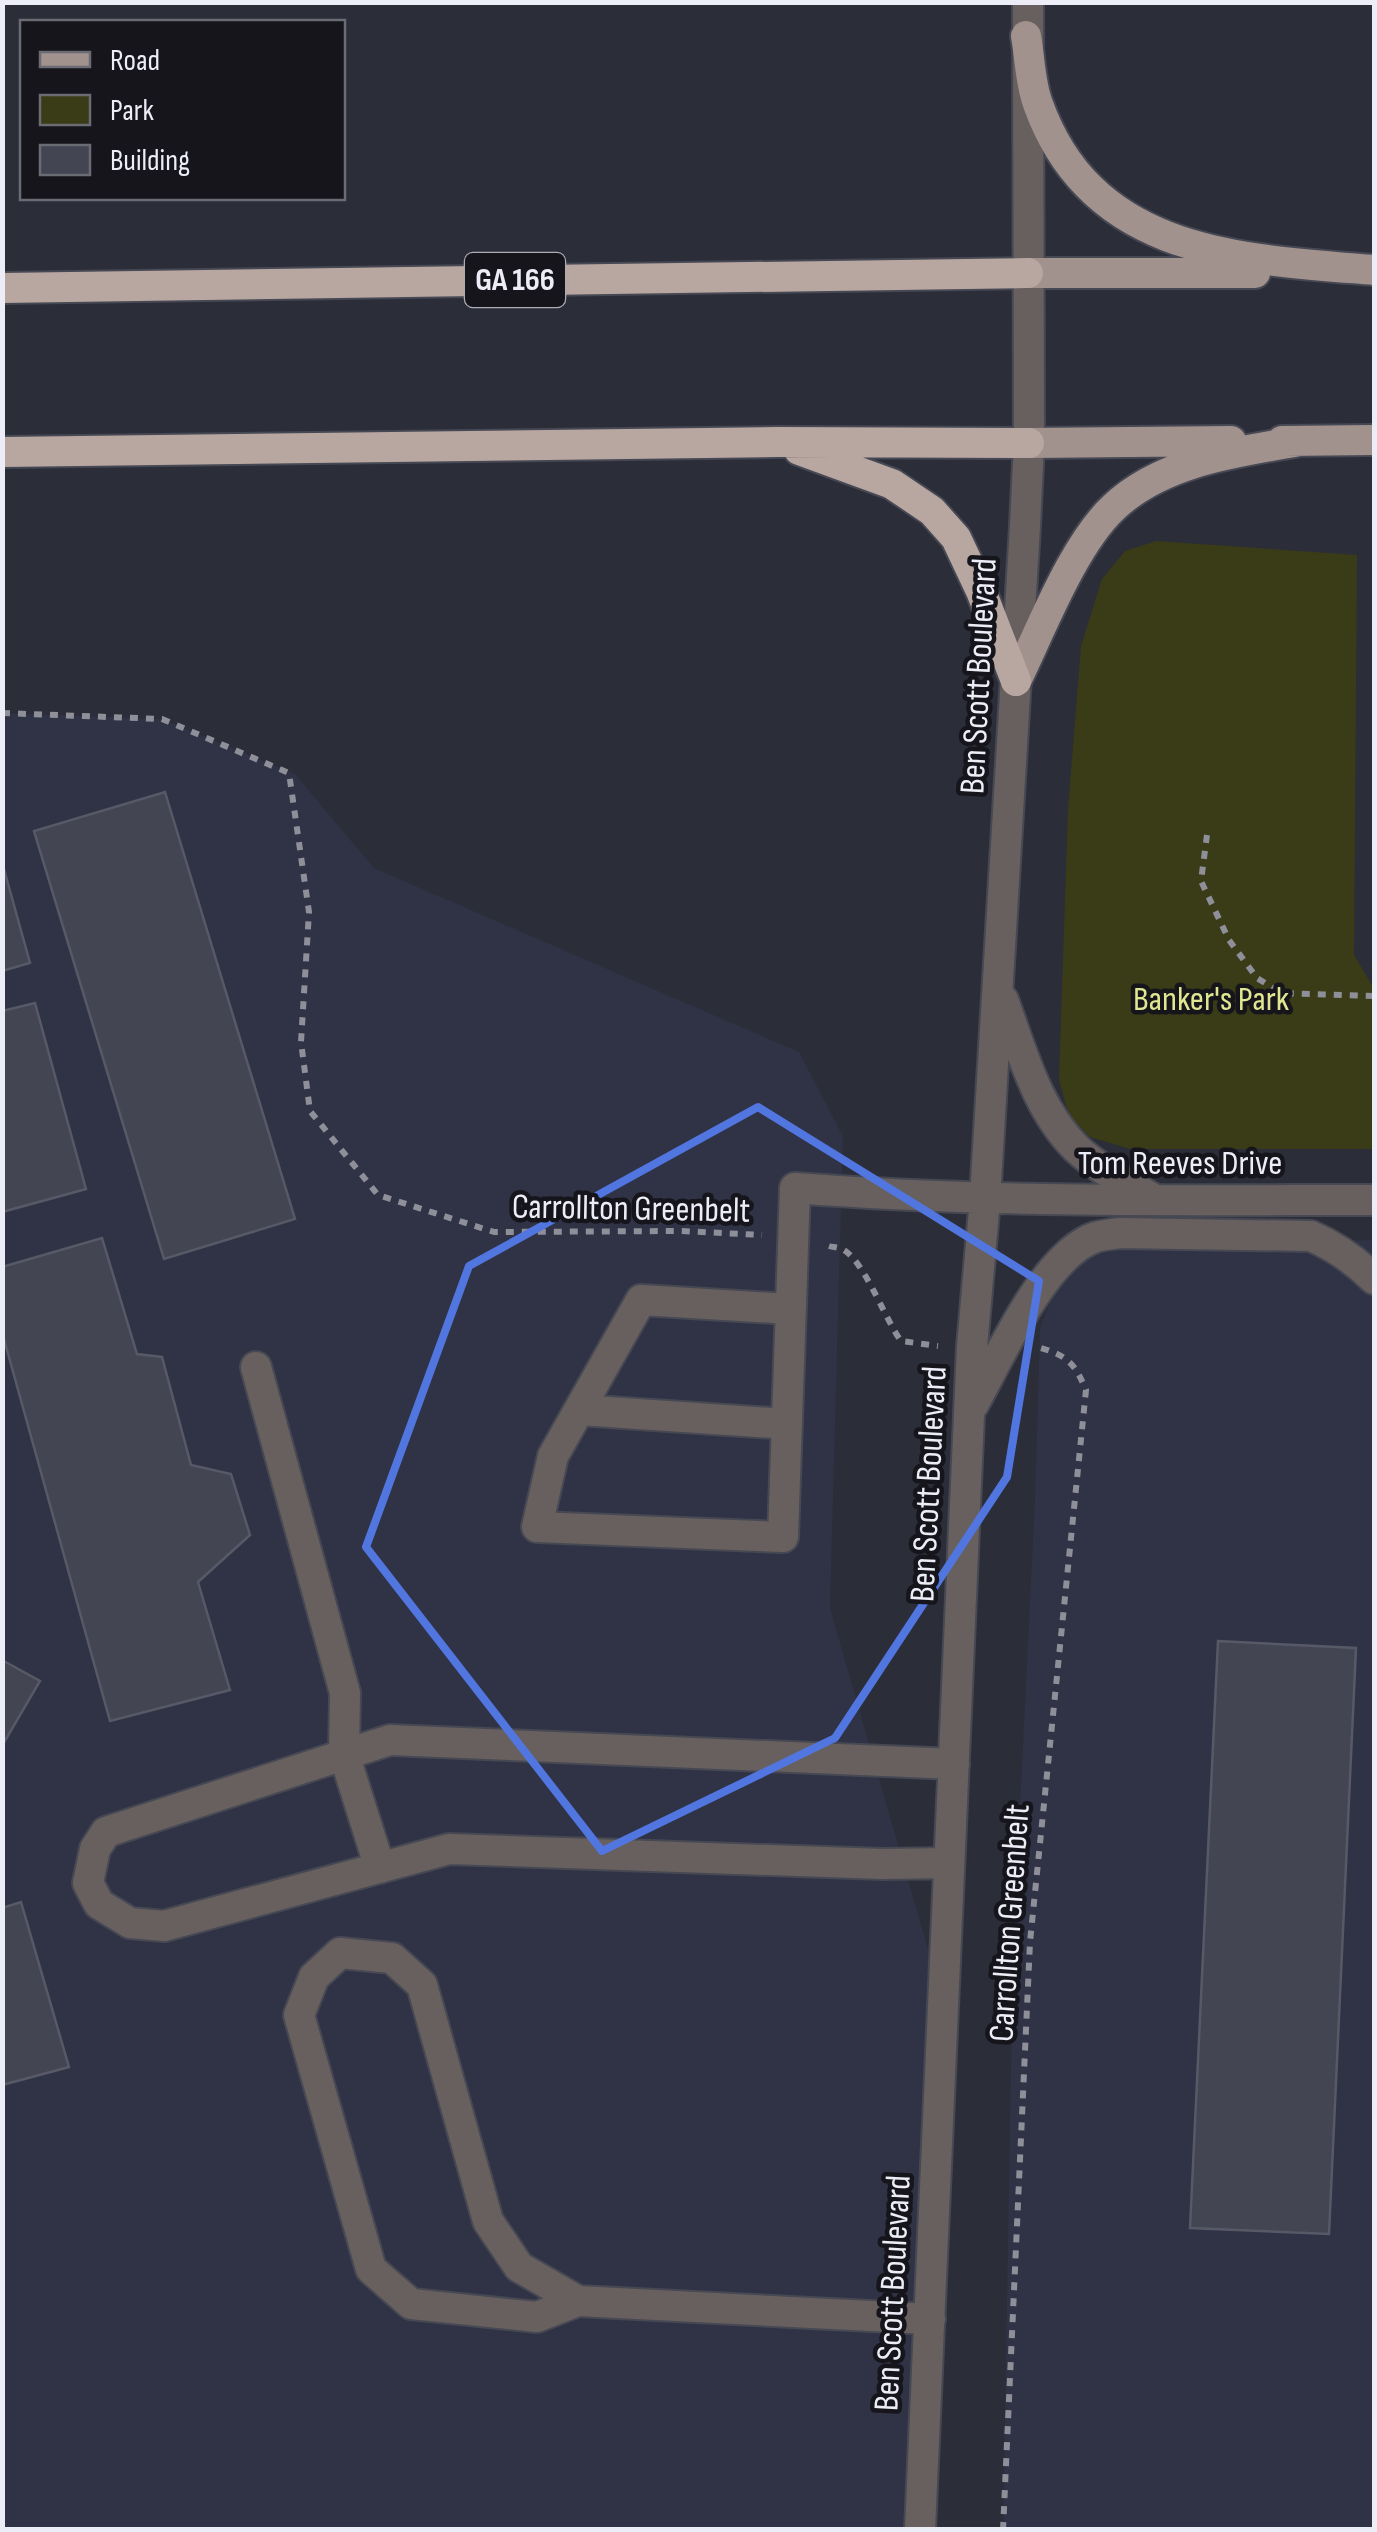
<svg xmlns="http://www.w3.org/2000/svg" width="1377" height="2532" viewBox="0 0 1377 2532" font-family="'Sofia Sans Condensed',sans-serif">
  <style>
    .built { fill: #303245 }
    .green { fill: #3a3c17 }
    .building { fill: #444552; stroke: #575967; stroke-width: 2.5 }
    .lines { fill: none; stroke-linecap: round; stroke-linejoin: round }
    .minor-casing { stroke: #464853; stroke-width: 34 }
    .major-casing { stroke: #464853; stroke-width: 34 }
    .highway-casing { stroke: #464853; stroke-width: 34 }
    .path { stroke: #8e8f99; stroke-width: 6; stroke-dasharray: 8 8; stroke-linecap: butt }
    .minor { stroke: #68605e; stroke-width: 30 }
    .major { stroke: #a1928e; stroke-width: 30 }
    .highway { stroke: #b8a6a1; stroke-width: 30 }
    .marked { fill: none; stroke: #5176e0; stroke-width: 8; stroke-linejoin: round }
    .labels { text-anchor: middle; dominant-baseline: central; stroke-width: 9; stroke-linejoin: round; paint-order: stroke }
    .shield { fill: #15151b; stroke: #acacb4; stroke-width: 2.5 }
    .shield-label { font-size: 32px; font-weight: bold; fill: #ecedf6 }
    .street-label { font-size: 35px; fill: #ecedf6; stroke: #15151b }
    .park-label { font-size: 35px; fill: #e0e790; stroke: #15151b }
  </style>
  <rect width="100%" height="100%" fill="#2b2d39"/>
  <path class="built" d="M3,713l159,6 133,55 79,94 425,184 44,84 -13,472 113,393 -25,528 -915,1z
    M1374,1240v1289l-371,1 10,-583 22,-448 5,-172 16,-39 34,-31 55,-15z"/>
  <path class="green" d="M1156,541l201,14 -3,400 20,33v161h-244l-40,-12 -21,-21 -10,-36 9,-271 13,-163 21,-67 23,-28z"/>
  <path class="building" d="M165,792l130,427 -131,40 -130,-428z
    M2,862l28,101 -28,8z
    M35,1003l51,186 -84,23v-201z
    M102,1238l35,116 25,3 29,108 40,9 19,61 -52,47 32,108 -120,31 -108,-389v-65z
    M1218,1641l138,7 -27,586 -139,-6z
    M2,1660l38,21 -38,65z
    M21,1902l48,165 -67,18v-177z"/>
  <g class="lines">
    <defs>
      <path id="minor" d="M1003,1000c19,51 33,108 73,148 22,21 53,36 79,52
        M790,1309l-149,-9 -88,156 -16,71 246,10 12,-349c193,15 386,12 579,12
        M256,1367l89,326 -1,61 36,114
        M973,1405c26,-46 71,-151 123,-168 8,-2 16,-3 24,-4l191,3c25,11 44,24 63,43
        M579,1410l208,14
        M949,1863l-66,1 -434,-15 -285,77 -34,-3 -31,-19 -11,-21 7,-34 11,-17 284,-92 564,24
        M578,2301l-59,-34 -31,-46 -66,-236 -30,-27 -52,-5 -26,24 -15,38 72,254 40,35 126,13 41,-16 352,18
        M920,2530l52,-1183 13,-148 40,-673 4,-83 -1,-441"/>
      <path id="major" d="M1026,36c4,22 4,47 12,68 54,151 201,155 336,166
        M1028,273h227
        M1282,441l92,-1
        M1029,443l202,-2
        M1016,681c25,-51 57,-136 98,-174 49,-46 123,-55 186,-66"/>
      <path id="highway" d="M2,288l1026,-15
        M799,450l93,34 40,27 24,27 25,53 35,90
        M2,452l775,-10 252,1"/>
    </defs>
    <use href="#minor" class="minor-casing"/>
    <use href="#major" class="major-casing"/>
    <use href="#highway" class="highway-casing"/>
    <path class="path" d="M2,713l160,6 127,54 20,139 -8,130 9,69 68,84 116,37 187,-1 81,4
      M1207,835l-6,46 28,59 28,38 24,15 93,3
      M829,1246c3,1 13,2 15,4 21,13 41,69 57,91l37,5
      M1003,2530l27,-588 56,-552c-11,-26 -18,-34 -45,-42"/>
    <use href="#minor" class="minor"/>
    <use href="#major" class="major"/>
    <use href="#highway" class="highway"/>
  </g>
  <path class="marked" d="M758,1107l281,174 -32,196 -172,261 -233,113 -236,-304 103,-281z"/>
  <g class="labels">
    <rect class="shield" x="465" y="253" width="100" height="54" rx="8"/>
    <g class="shield-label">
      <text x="515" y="280">GA 166</text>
    </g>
    <g class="street-label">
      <text transform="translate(979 676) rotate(-87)">Ben Scott Boulevard</text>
      <text x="1180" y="1163">Tom Reeves Drive</text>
      <text transform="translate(631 1209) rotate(1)">Carrollton Greenbelt</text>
      <text transform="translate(929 1484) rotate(-87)">Ben Scott Boulevard</text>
      <text transform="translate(1010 1923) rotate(-86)">Carrollton Greenbelt</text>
      <text transform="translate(893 2293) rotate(-87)">Ben Scott Boulevard</text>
    </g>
    <g class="park-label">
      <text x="1211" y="999">Banker's Park</text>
    </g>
  </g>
  <rect width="1377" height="2532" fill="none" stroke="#ecedf6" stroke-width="10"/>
  <rect x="20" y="20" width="325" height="180" fill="#15151b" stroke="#6b6b73" stroke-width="2.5"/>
  <rect x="40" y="52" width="50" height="15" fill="#a1928e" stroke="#6b6b73" stroke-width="2.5"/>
  <text x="110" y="70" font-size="30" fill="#ecedf6">Road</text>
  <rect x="40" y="95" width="50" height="30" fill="#3a3c17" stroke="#6b6b73" stroke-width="2.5"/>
  <text x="110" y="120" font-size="30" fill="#ecedf6">Park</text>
  <rect x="40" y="145" width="50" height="30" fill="#444552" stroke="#6b6b73" stroke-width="2.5"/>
  <text x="110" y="170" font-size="30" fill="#ecedf6">Building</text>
</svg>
